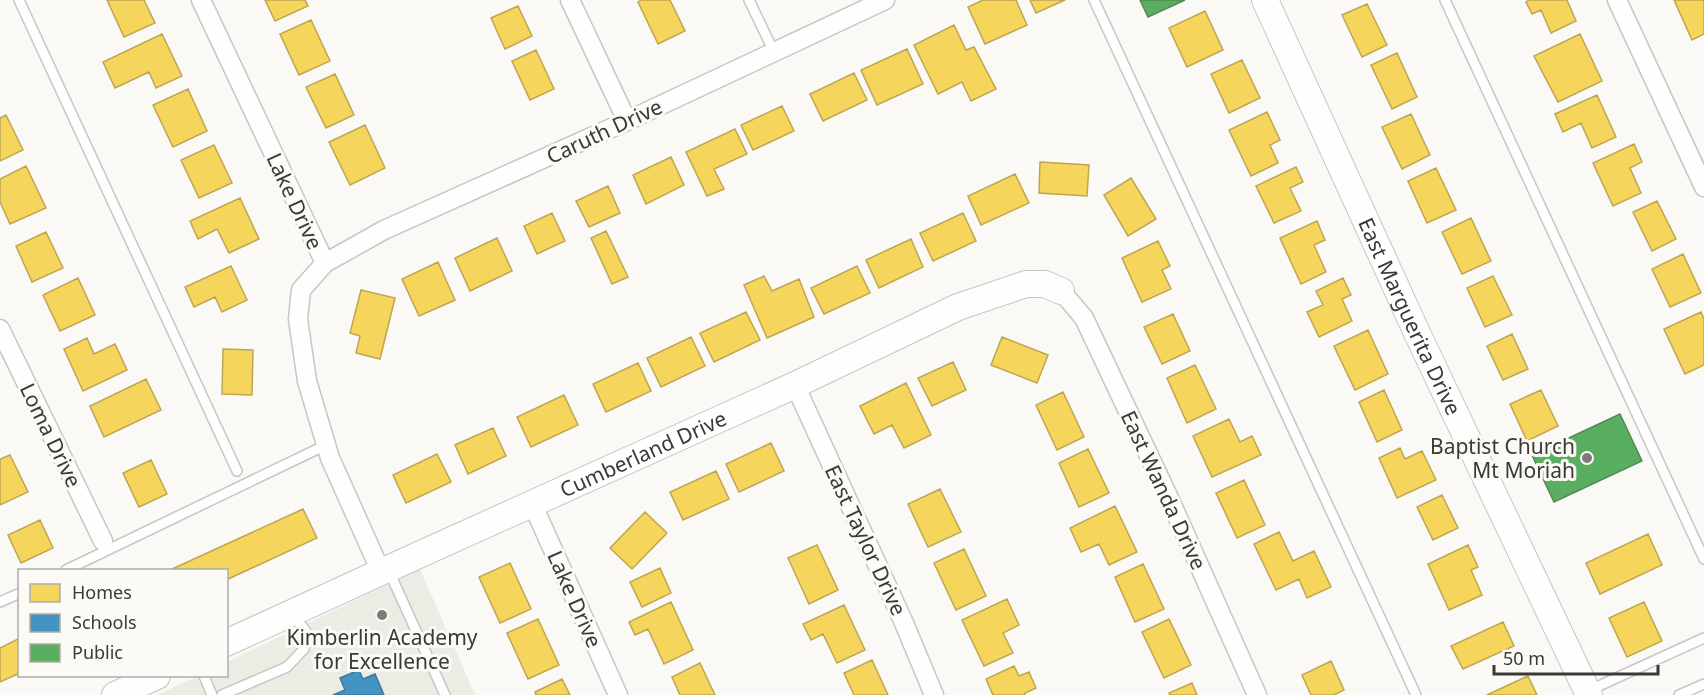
<svg xmlns="http://www.w3.org/2000/svg" width="1704" height="695" viewBox="0 0 1704 695" font-family="'Noto Sans',sans-serif">
  <style>
    .built { fill: #edece4 }
    .homes { fill: #f6d55c; stroke: #bea651; stroke-width: 1.5 }
    .schools { fill: #4393c3; stroke: #407899; stroke-width: 1.5 }
    .public { fill: #5aae61; stroke: #508b54; stroke-width: 1.5 }
    .lines { fill: none; stroke-linecap: round; stroke-linejoin: round }
    .lane-casing { stroke: #c6c6c4; stroke-width: 12 }
    .street-casing { stroke: #c6c6c4; stroke-width: 21 }
    .secondary-casing { stroke: #c6c6c4; stroke-width: 28 }
    .lane { stroke: #fefefe; stroke-width: 9 }
    .street { stroke: #fefefe; stroke-width: 18 }
    .secondary { stroke: #fefefe; stroke-width: 26 }
    .poi-dot { fill: #7d7c7a; stroke: #fbfaf5; stroke-width: 2 }
    .labels { text-anchor: middle; dominant-baseline: central; stroke-width: 6; stroke-linejoin: round; paint-order: stroke }
    .street-label { font-size: 21px; fill: #3a3937; stroke: #fbfaf5 }
    .poi-label { font-size: 21px; fill: #3a3937; stroke: #fbfaf5; text-anchor: end }
  </style>
  <rect width="100%" height="100%" fill="#faf9f6"/>
  <path class="built" d="M420,569l55,126h-318l41,-19h28l1,-14z"/>
  <path class="homes" d="M107,0h37l11,23 -31,14z
    M265,0h40l3,6 -33,15z
    M641,0h29l15,31 -27,13 -20,-42z
    M983,0h33l11,25 -42,19 -17,-37z
    M1030,0h35l-29,13z
    M1529,0h38l9,21 -25,12 -10,-23 -9,4 -6,-12z
    M1674,0h30v34l-12,6z
    M1367,4l20,41 -25,12 -20,-42z
    M518,6l14,30 -27,13 -14,-31z
    M1205,11l18,39 -36,17 -18,-39z
    M311,20l19,41 -31,14 -19,-41z
    M954,25l12,25 8,-3 22,42 -25,12 -9,-19 -24,12 -24,-49z
    M162,34l20,42 -26,12 -7,-16 -34,16 -12,-26z
    M1580,34l22,47 -44,21 -24,-46z
    M907,49l16,35 -46,21 -16,-35z
    M536,50l18,39 -24,11 -18,-39z
    M1397,53l20,44 -25,12 -21,-44z
    M1242,60l18,38 -31,15 -18,-39z
    M854,73l13,27 -44,21 -13,-27z
    M335,74l19,41 -28,13 -20,-41z
    M188,89l19,42 -34,16 -20,-42z
    M1597,95l19,42 -24,11 -11,-25 -18,9 -8,-18z
    M782,106l12,25 -41,19 -12,-25z
    M1267,112l13,28 -10,5 8,18 -27,13 -22,-46z
    M1411,114l19,41 -28,14 -20,-42z
    M6,115l17,35 -23,11v-43z
    M365,125l20,43 -35,17 -21,-43z
    M735,129l12,25 -33,15 10,20 -17,7 -21,-44z
    M1634,144l8,18 -12,6 11,25 -28,13 -20,-43z
    M214,145l18,38 -33,15 -18,-38z
    M671,157l13,28 -38,19 -13,-29z
    M1040,162l49,3 -2,31 -48,-3z
    M26,166l20,42 -36,16 -10,-22v-23z
    M1296,167l7,15 -13,6 11,23 -27,12 -18,-37z
    M1436,168l20,42 -29,13 -19,-42z
    M1015,174l14,29 -48,22 -13,-29z
    M1131,178l25,41 -28,17 -24,-41z
    M608,186l12,27 -31,14 -13,-26z
    M240,198l19,41 -30,14 -12,-24 -19,10 -8,-18z
    M1657,201l19,38 -24,12 -19,-39z
    M552,213l13,28 -28,13 -13,-28z
    M963,213l13,28 -43,20 -13,-28z
    M1471,218l20,43 -29,13 -20,-42z
    M1317,221l8,19 -11,5 12,27 -25,12 -21,-46z
    M606,231l22,46 -16,7 -21,-46z
    M46,232l17,36 -31,14 -16,-36z
    M497,238l15,33 -42,20 -15,-33z
    M911,239l12,28 -44,21 -13,-28z
    M1158,241l12,25 -8,4 9,19 -29,13 -20,-44z
    M1683,254l18,39 -31,14 -18,-38z
    M438,262l17,38 -36,16 -17,-37z
    M231,266l16,34 -25,12 -7,-15 -21,10 -9,-20z
    M857,266l13,27 -46,21 -13,-26z
    M764,276l8,15 27,-12 15,38 -47,21 -23,-53z
    M1493,276l19,39 -27,12 -18,-39z
    M78,278l17,37 -35,16 -17,-36z
    M1343,278l8,17 -9,4 10,22 -33,16 -12,-25 16,-7 -7,-14z
    M361,290l34,8 -15,61 -24,-6 4,-17 -10,-3z
    M746,312l14,28 -46,22 -14,-29z
    M1701,312l3,7v46l-19,9 -21,-45z
    M1173,314l17,37 -28,13 -18,-37z
    M1368,330l20,44 -33,16 -21,-44z
    M1512,334l16,35 -25,11 -16,-34z
    M691,337l14,29 -44,21 -14,-29z
    M1002,337l46,18 -11,28 -46,-18z
    M87,338l7,16 21,-10 12,26 -44,21 -19,-42z
    M223,349l30,1 -1,45 -30,-1z
    M953,362l13,28 -34,16 -14,-28z
    M638,363l13,28 -45,21 -13,-28z
    M1195,365l21,44 -29,14 -20,-45z
    M146,379l15,31 -57,27 -14,-31z
    M906,383l25,52 -27,13 -12,-23 -18,9 -14,-28z
    M1384,390l18,40 -25,12 -18,-40z
    M1541,390l17,36 -31,15 -17,-37z
    M1063,392l21,45 -27,13 -21,-45z
    M564,395l14,30 -47,22 -14,-30z
    M1229,419l11,23 12,-6 9,19 -49,22 -19,-41z
    M493,428l13,28 -38,18 -13,-29z
    M771,443l13,28 -45,21 -13,-28z
    M1400,448l5,11 17,-8 14,29 -39,18 -18,-40z
    M1088,449l21,44 -30,14 -20,-44z
    M437,454l14,28 -45,21 -13,-28z
    M10,455l18,37 -28,13v-46z
    M151,460l16,34 -28,13 -16,-34z
    M716,471l13,28 -46,21 -13,-28z
    M1244,480l21,45 -28,13 -21,-45z
    M940,489l21,43 -33,15 -20,-43z
    M1442,495l16,33 -25,12 -16,-33z
    M1115,506l22,46 -28,13 -10,-21 -18,8 -11,-24z
    M303,509l14,29 -91,42v-10h-56z
    M645,512l22,21 -35,36 -22,-21z
    M40,520l13,28 -32,15 -13,-28z
    M1279,532l14,29 21,-10 17,36 -24,11 -8,-19 -23,11 -22,-46z
    M1648,534l14,31 -62,29 -14,-31z
    M817,545l21,45 -29,14 -21,-46z
    M1468,545l10,22 -7,3 11,25 -33,15 -21,-46z
    M964,549l22,47 -30,14 -22,-47z
    M510,563l21,46 -31,14 -21,-46z
    M1143,564l21,45 -29,13 -20,-45z
    M660,568l11,25 -29,14 -12,-25z
    M1007,599l12,26 -16,8 10,20 -29,13 -22,-46z
    M671,602l22,48 -29,14 -16,-35 -13,6 -6,-13z
    M1644,602l18,39 -35,16 -18,-39z
    M844,605l21,45 -28,13 -14,-29 -12,6 -8,-16z
    M538,619l21,46 -31,14 -21,-46z
    M1169,619l22,46 -27,13 -22,-46z
    M1503,622l11,24 -51,23 -12,-23z
    M20,638v35l-20,9v-34z
    M872,660l16,35h-34l-10,-22z
    M1331,661l13,29 -10,5h-23l-9,-20z
    M700,663l15,32h-35l-8,-18z
    M1014,666l5,10 10,-4 7,16 -11,5v2h-32l-7,-16z
    M1528,676l9,19h-50z
    M562,679l8,16h-34l-1,-3z
    M1192,683l5,12h-27l-1,-2z"/>
  <path class="schools" d="M359,670l4,9 12,-5 9,21h-51l12,-5 -5,-12z"/>
  <path class="public" d="M1140,0h45l-37,17z
    M1620,414l22,47 -88,41 -22,-47z"/>
  <g class="lines">
    <defs>
      <path id="lane" d="M19,0l218,471
        M749,0l25,52
        M1094,0l322,695
        M1445,0l259,559
        M66,570l260,-125
        M389,571l56,124
        M0,602l20,-9
        M204,676l8,19
        M1590,690l114,-52
        M222,695l65,-28 17,-18 3,-16 -14,-19
        M1679,695l25,-11"/>
      <path id="street" d="M201,0l124,263
        M570,0l57,121
        M1617,0l87,187
        M1061,291l23,27 85,180 88,197
        M0,329l103,212
        M795,385l109,238 30,72
        M532,503l86,192
        M381,572l-51,-114 -23,-77 -9,-62 3,-29 24,-27 59,-33 243,-109 258,-121"/>
      <g id="secondary">
        <path id="s1" d="M1265,0l152,333 172,362"/>
        <path id="s2" d="M226,643l155,-71 414,-187 163,-78 68,-23h19l16,7"/>
        <path d="M115,695l42,-19"/>
      </g>
    </defs>
    <use href="#lane" class="lane-casing"/>
    <use href="#street" class="street-casing"/>
    <use href="#secondary" class="secondary-casing"/>
    <use href="#lane" class="lane"/>
    <use href="#street" class="street"/>
    <use href="#secondary" class="secondary"/>
  </g>
  <g class="poi-dot">
    <circle cx="1587" cy="458" r="6"/>
    <circle cx="382" cy="615" r="6"/>
  </g>
  <g class="labels">
    <g class="street-label">
      <text transform="translate(604 131) rotate(-25)">Caruth Drive</text>
      <text transform="translate(295 201) rotate(65)">Lake Drive</text>
      <text stroke="none"><textPath href="#s1" startOffset="348">East Marguerita Drive</textPath></text>
      <text transform="translate(51 435) rotate(64)">Loma Drive</text>
      <text stroke="none"><textPath href="#s2" startOffset="458">Cumberland Drive</textPath></text>
      <text transform="translate(1164 490) rotate(65)">East Wanda Drive</text>
      <text transform="translate(866 540) rotate(65)">East Taylor Drive</text>
      <text transform="translate(575 599) rotate(66)">Lake Drive</text>
    </g>
    <g class="poi-label">
      <text x="1575" y="446">Baptist Church<tspan x="1575" dy="24">Mt Moriah</tspan></text>
      <text x="382" y="637" text-anchor="middle">Kimberlin Academy<tspan x="382" dy="24">for Excellence</tspan></text>
    </g>
  </g>
  <rect x="18" y="569" width="210" height="108" fill="#fbfaf5" stroke="#aeada9" stroke-width="1.5"/>
  <rect x="30" y="584" width="30" height="18" fill="#f6d55c" stroke="#aeada9" stroke-width="1.5"/>
  <text x="72" y="599" font-size="18" fill="#3a3937">Homes</text>
  <rect x="30" y="614" width="30" height="18" fill="#4393c3" stroke="#aeada9" stroke-width="1.5"/>
  <text x="72" y="629" font-size="18" fill="#3a3937">Schools</text>
  <rect x="30" y="644" width="30" height="18" fill="#5aae61" stroke="#aeada9" stroke-width="1.5"/>
  <text x="72" y="659" font-size="18" fill="#3a3937">Public</text>
  <path d="M1494 665v9h164v-9" fill="none" stroke="#3a3937" stroke-width="3"/>
  <text x="1503" y="665" font-size="18" fill="#3a3937" stroke="#fbfaf5" stroke-width="4.5" paint-order="stroke">50 m</text>
</svg>
